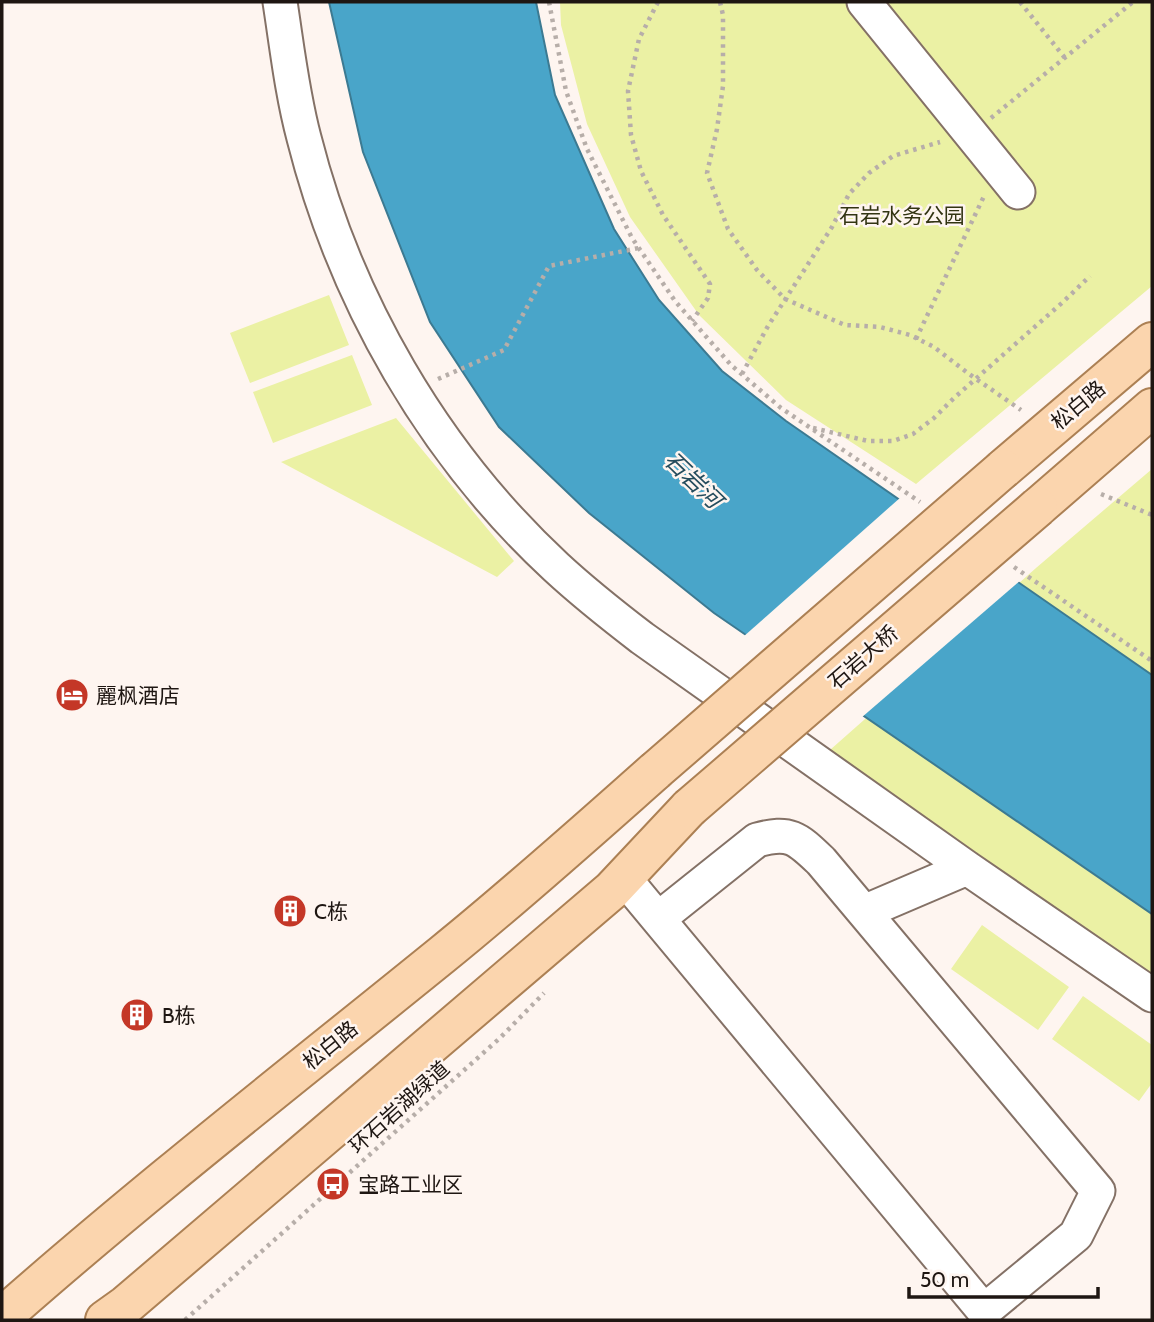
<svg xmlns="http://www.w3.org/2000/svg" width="1154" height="1322" viewBox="0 0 1154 1322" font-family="Cabin,'Noto Sans SC',sans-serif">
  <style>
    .green { fill: #ebf1a4 }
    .water { fill: #49a5c9; stroke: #3c7a92; stroke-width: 2 }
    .pier { fill: #fef5f0 }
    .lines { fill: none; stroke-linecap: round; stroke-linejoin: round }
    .minor-casing { stroke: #847166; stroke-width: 37 }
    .major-casing { stroke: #ac8054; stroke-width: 42 }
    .path { stroke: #b7aea9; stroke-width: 4.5; stroke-dasharray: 3.5 5; stroke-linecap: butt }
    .minor { stroke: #fff; stroke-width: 33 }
    .major { stroke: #fbd5ae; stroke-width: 38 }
    .major-bridge-casing { stroke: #ac8054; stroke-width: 42; stroke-linecap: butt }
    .major-bridge { stroke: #fbd5ae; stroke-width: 38 }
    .labels { text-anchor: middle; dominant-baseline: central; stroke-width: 5; stroke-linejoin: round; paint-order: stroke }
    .park-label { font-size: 21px; fill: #323412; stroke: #fef5f0 }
    .street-label { font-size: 21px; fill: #1e1612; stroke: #fef5f0 }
    .poi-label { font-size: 21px; fill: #1e1612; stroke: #fef5f0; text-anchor: start }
    .water-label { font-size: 23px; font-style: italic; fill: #244c5d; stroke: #fef5f0 }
  </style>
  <rect width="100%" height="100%" fill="#fef5f0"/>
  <path class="green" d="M560,2h592v284l-236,198 -130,-84 -87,-85 -69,-98 -43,-93 -26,-99z
    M329,295l20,50 -99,38 -20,-50z
    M352,355l20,50 -99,38 -20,-51z
    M396,418l118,143 -17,16 -216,-115z
    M1152,469v511l-330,-223 214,-189z
    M982,925l87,62 -31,43 -87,-61z
    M1083,996l69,49v38l-13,18 -87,-62z"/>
  <path class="water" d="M329,2h207l19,93 59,134 45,71 63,71 64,50 366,254v239l-438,-301 -125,-100 -90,-86 -69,-105 -67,-170z"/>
  <path class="pier" d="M901,497l120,83 -160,138 -118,-81z"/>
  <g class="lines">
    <defs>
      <path id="minor" d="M280,2c7,45 12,91 24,136 41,162 129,315 252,429 27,25 56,48 86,71l325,230 185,127
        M864,2l154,190
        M624,878l19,23 341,410 92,-76 22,-44 -277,-330c-24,-23 -31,-30 -64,-21l-99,79
        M864,912l103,-44"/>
      <path id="major" d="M1003,469l149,-127
        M1038,507l114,-99
        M2,1317c143,-126 293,-243 441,-363 73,-59 142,-121 212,-183
        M105,1320l21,-15 486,-415 77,-82"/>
    </defs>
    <use href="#minor" class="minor-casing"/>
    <use href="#major" class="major-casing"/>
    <path class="path" d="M549,2l17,89 21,58 45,89 43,63 56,64 50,43 139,94
      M658,2l-19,37 -11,52 3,44 10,36 22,44 47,69 -2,14 -16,23
      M720,2l3,13v71l-6,43 -10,44 21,56 29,41 28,29 60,26 35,2 30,8 24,12 35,27 52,36
      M1020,2l45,56
      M991,118l142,-116
      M916,339l69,-145
      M742,374l26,-48 64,-99 17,-33 20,-21 24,-17 47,-14
      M438,379l66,-29 45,-84 90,-18
      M813,428l55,13h25l20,-7 21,-16 20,-20 109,-96 27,-26
      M1101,494l51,21
      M1014,567l138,94
      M185,1320l315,-282 44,-45"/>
    <use href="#minor" class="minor"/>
    <use href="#major" class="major"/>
    <defs>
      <path id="major-bridge" d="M655,771l348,-302
        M689,808l349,-301"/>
    </defs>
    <use href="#major-bridge" class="major-bridge-casing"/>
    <use href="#major-bridge" class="major-bridge"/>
  </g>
  <defs>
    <symbol id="hotel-disc" viewBox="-11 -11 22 22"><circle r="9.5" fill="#c43727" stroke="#fef5f0"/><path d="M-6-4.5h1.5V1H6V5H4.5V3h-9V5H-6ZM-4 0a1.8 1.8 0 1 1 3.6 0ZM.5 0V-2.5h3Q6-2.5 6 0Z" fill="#fff"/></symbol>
    <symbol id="building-disc" viewBox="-11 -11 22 22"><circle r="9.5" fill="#c43727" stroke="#fef5f0"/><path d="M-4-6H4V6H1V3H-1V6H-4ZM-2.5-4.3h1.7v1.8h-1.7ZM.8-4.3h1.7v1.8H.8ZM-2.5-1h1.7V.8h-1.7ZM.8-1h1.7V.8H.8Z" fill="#fff"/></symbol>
    <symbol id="bus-disc" viewBox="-11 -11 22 22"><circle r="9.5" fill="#c43727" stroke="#fef5f0"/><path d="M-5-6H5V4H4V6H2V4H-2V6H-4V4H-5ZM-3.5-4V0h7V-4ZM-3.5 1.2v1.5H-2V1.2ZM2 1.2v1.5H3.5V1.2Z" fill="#fff"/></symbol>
  </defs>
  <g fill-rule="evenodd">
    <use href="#hotel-disc" x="53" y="676" width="38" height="38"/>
    <use href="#building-disc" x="271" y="892" width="38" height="38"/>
    <use href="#building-disc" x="118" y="996" width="38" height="38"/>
    <use href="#bus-disc" x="314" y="1165" width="38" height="38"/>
  </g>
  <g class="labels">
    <g class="park-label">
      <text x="902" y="215">石岩水务公园</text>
    </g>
    <g class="street-label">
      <text transform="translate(1078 405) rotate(-40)">松白路</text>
      <text transform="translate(863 657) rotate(-41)">石岩大桥</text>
      <text transform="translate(330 1045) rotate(-39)">松白路</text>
      <text transform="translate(399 1107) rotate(-42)">环石岩湖绿道</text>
    </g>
    <g class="poi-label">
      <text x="96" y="695">麗枫酒店</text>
      <text x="314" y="911">C栋</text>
      <text x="162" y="1015">B栋</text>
      <text x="358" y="1184">宝路工业区</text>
    </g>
    <g class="water-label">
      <text transform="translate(693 480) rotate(44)">石岩河</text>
    </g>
  </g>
  <rect width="1154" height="1322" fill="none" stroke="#1e1612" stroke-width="7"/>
  <path d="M909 1287v10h189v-10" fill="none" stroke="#1e1612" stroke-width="3.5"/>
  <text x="920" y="1287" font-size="21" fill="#1e1612" stroke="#fef5f0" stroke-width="5" paint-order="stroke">50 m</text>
</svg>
